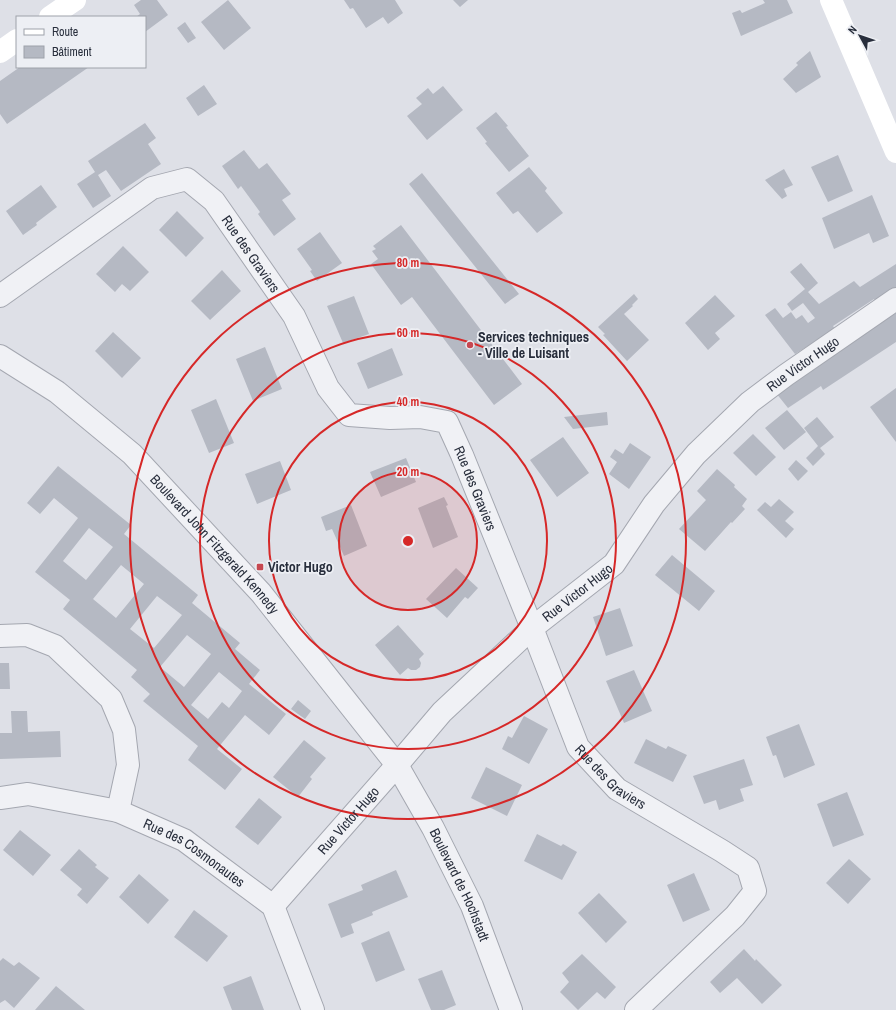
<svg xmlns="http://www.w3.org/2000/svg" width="896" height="1010" viewBox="0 0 896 1010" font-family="'Archivo Narrow',sans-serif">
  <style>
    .building { fill: #b5b9c3; fill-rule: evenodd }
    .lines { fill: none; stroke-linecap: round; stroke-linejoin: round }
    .street-casing { stroke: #a4a7b0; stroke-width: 24 }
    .street { stroke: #f0f1f5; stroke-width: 22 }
    .secondary { stroke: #fff; stroke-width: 22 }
    .ring { fill: none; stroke: #d62828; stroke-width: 2 }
    .poi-dot { fill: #c64851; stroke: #edeff4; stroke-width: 1.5 }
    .labels { text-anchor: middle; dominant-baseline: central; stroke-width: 3.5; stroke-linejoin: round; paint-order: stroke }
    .street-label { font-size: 14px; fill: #282e3c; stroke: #edeff4 }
    .poi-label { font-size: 14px; font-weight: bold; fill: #282e3c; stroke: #edeff4; text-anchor: start }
    .centre { fill: #d62828; stroke: #edeff4; stroke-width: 2 }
    .ring-label { font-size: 12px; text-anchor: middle; font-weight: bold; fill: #d62828; stroke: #edeff4; stroke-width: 3.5; stroke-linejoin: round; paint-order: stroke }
  </style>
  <rect width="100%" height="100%" fill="#dee0e7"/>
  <path class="building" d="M141,0h16l11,15 -23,17v-15h-9l4,-3 -6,-9z
    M228,0l23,28 -27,22 -23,-28z
    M344,0h51l8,13 -15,11 -5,-7 -17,11 -13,-20 -3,1z
    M453,0h15l-8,7z
    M763,0h24l6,13 -52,23 -9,-23 8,-3 2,3 23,-10z
    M185,22l11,16 -8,5 -11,-15z
    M810,51l11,26 -25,16 -13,-14 15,-14 -2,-2z
    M20,67h69l-82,57 -7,-10v-33z
    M204,85l13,19 -19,12 -12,-18z
    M443,86l20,24 -36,30 -20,-24 15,-12 -6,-6 12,-10 5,6z
    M496,112l12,14 -2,1 23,29 -20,16 -24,-29 2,-1 -11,-14z
    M145,123l11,15 -8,6 13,20 -40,27 -15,-21 -8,5 13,21 -18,12 -16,-24 18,-12 -7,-11z
    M244,150l15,19 8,-6 24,31 -9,6 14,19 -22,17 -16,-22 2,-2 -19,-26 -3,3 -16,-23z
    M838,155l15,36 -25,11 -17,-35z
    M529,167l18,21 -2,3 18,22 -26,20 -19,-22 -5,3 -17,-21z
    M784,169l9,16 -9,4 3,7 -5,3 -17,-19z
    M422,173l97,121 -14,10 -96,-120z
    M41,185l16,22 -21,16 1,2 -14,10 -17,-24z
    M872,195l17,41 -16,7 -4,-10 -35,16 -12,-31z
    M177,211l27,27 -18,19 -27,-27z
    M401,225l121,159 -28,21 -82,-108 -11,8 -30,-41 7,-5 -6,-8 4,-2 -3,-3z
    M320,232l22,31 -25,18 -7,-10 2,-1 -15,-21z
    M123,246l26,26 -19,19 -8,-7 -7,8 -19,-18z
    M801,263l17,20 -10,9 11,12 35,-23 6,6 36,-23v25l-20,13 -2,-3 -41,27 2,3 -40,25 -30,-39 10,-7 8,10 8,-6 5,7 6,-4 6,8 7,-5 -12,-15 -11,8 -5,-7 18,-15 -15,-17z
    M222,270l19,21 -31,29 -19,-19z
    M634,294l4,5 -6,6 1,1 -9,8 25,26 -22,21 -24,-26 2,-1 -7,-7z
    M715,295l20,21 -20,17 5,6 -12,11 -23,-27z
    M354,296l15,38 -26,9 -16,-37z
    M896,313v29l-73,48 -2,-4 -33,22 -12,-15z
    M113,332l28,26 -19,20 -27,-27z
    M265,347l17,42 -29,12 -17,-42z
    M392,348l11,27 -35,14 -11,-26z
    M896,388v54l-26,-35z
    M216,399l18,44 -25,10 -18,-43z
    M787,410l19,22 -22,18 -19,-22z
    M607,412l1,13 -35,4 -9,-12z
    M817,417l17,20 -14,11 5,6 -12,12 -7,-8 12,-12 -14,-18z
    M753,434l23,23 -20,19 -23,-23z
    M563,437l26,36 -32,24 -27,-37z
    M630,443l21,14 -22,32 -20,-15 8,-12 -7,-5 5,-8 8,5z
    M406,458l10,24 -35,15 -11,-25z
    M796,460l12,11 -10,10 -10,-12z
    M280,461l11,29 -34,14 -12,-30z
    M58,466l73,59 -7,9 74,61 -6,8 48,40 -5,6 25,21 -11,14 37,30 -17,21 -24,-20 -28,34 25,20 -17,21 -37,-30 10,-14 -55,-45 7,-7 -19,-17 6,-7 -74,-61 7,-9 -35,-28 43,-54 -24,-20 -14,16 -13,-11zM89,528l24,19 -27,33 -23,-19zM121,565l23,19 -28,34 -23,-19zM157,596l25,19 -28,33 -24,-19zM187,635l24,19 -27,33 -24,-20zM219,672l23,19 -13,17 -7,-6 -14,17 -17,-14z
    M717,469l18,16 -1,2 13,12 -5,7 3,3 -13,14 -1,-1 -26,29 -26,-22 27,-29 -9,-9z
    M444,497l4,8 -2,1 12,31 -25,11 -15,-40z
    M779,499l15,13 -9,9 9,8 -8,9 -29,-28 8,-8 6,5z
    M351,505l16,41 -23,10 -12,-27 -6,2 -5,-14z
    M672,555l43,36 -16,20 -44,-36z
    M456,568l22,20 -10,11 -3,-2 -18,21 -21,-19z
    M620,608l13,38 -27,10 -13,-39z
    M398,625l26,29 -5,5 2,4 -1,4 -4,3h-5l-3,-2 -8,7 -25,-30z
    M0,663h9l1,26h-10z
    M634,670l18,41 -28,12 -18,-42z
    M298,700l13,11 -6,8 -14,-10z
    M11,711h16l1,21 32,-1 1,26 -61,2v-26h12z
    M524,716l24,13 -19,35 -27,-15 6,-13 4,2z
    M799,724l16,41 -31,13 -8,-23 -3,1 -7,-19z
    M646,739l20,10 2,-3 19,9 -14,27 -39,-19z
    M304,740l22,18 -16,19 2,2 -14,18 -25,-20z
    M744,759l9,26 -13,4 4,12 -25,9 -3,-10 -12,4 -11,-28z
    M486,767l36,18 -15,31 -36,-18z
    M847,792l17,43 -31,12 -16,-43z
    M259,798l23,19 -24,28 -23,-18z
    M20,830l31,25 -18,21 -30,-26z
    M537,834l24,12 2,-2 14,8 -15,28 -38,-19z
    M79,849l18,16 -2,2 14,11 -22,26 -10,-9 5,-6 -22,-19z
    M849,859l22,20 -23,25 -22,-21z
    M396,870l12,27 -36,15 1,3 -22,9 3,9 -13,5 -13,-34 35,-14 -2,-5z
    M694,873l16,37 -27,12 -16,-37z
    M139,874l30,26 -21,24 -29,-27z
    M599,893l28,29 -21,21 -28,-30z
    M194,910l34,26 -21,26 -33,-25z
    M389,931l16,39 -29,12 -15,-39z
    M744,949l11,12 1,-2 26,26 -20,19 -25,-26 -17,15 -10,-11z
    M582,954l34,33 -11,12 -8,-7 -19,18 -18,-18 9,-10 -7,-9z
    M3,958l11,8 5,-4 21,16 -26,30 -9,-8 -5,3v-42z
    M442,970l14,35 -12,5h-13l-13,-31z
    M251,976l13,34h-32l-9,-23z
    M56,986l29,24h-50z"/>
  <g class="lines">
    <defs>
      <g id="street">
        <path id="s1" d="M0,296l152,-108 35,-9 27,22 80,115 34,72 21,27 41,3 30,-1 27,5 15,33 70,173 46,119 39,42 105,62 26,17 7,23 -20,25 -99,94"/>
        <path id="s2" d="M0,356l57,36 75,62 129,139 136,172 36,63 39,78 39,104"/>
        <path d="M0,636l27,-1 28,11 56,53 13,31 4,35 -10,46"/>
        <path id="s3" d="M0,798l28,-4 90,17 66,29 89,66 40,104"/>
        <path id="s4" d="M273,906l124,-141 45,-53 90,-84 82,-64 40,-60 42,-50 54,-52 36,-27 110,-76"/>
      </g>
    </defs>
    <use href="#street" class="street-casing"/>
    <use href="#street" class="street"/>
    <path class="secondary" d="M831,0l65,152
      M50,17l25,-17
      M0,52l17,-12"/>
  </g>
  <circle cx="408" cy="541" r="69" fill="#d62828" fill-opacity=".12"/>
  <g class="ring">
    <circle cx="408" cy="541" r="69"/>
    <circle cx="408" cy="541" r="139"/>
    <circle cx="408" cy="541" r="208"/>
    <circle cx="408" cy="541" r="278"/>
  </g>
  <g class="poi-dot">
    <circle cx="470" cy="345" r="4"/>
    <rect x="256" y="563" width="8" height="8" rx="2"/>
  </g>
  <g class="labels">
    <g class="street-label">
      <text stroke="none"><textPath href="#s1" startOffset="322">Rue des Graviers</textPath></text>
      <text stroke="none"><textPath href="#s4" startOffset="762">Rue Victor Hugo</textPath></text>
      <text stroke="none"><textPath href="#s1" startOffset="682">Rue des Graviers</textPath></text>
      <text stroke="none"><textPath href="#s2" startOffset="287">Boulevard John Fitzgerald Kennedy</textPath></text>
      <text stroke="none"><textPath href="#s4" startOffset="438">Rue Victor Hugo</textPath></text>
      <text stroke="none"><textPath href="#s1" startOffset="1005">Rue des Graviers</textPath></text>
      <text stroke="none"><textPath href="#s4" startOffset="114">Rue Victor Hugo</textPath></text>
      <text stroke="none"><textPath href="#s3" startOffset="207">Rue des Cosmonautes</textPath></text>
      <text stroke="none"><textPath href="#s2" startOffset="709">Boulevard de Hochstadt</textPath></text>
    </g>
    <g class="poi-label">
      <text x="478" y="337">Services techniques<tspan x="478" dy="16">- Ville de Luisant</tspan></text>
      <text x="268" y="567">Victor Hugo</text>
    </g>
  </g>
  <circle cx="408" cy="541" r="6" class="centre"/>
  <g class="ring-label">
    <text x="408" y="267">80 m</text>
    <text x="408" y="337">60 m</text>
    <text x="408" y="406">40 m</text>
    <text x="408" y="476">20 m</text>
  </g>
  <rect x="16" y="16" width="130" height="52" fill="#edeff4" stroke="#9ea2aa"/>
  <rect x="24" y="29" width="20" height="6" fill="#ffffff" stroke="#9ea2aa"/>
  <text x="52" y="36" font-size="12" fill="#282e3c">Route</text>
  <rect x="24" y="46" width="20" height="12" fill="#b5b9c3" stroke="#9ea2aa"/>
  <text x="52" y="56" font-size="12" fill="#282e3c">Bâtiment</text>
  <g transform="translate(860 36) rotate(310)" stroke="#edeff4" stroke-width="3" paint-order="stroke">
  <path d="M0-3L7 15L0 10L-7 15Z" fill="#282e3c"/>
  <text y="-6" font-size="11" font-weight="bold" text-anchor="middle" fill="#282e3c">N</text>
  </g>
</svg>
